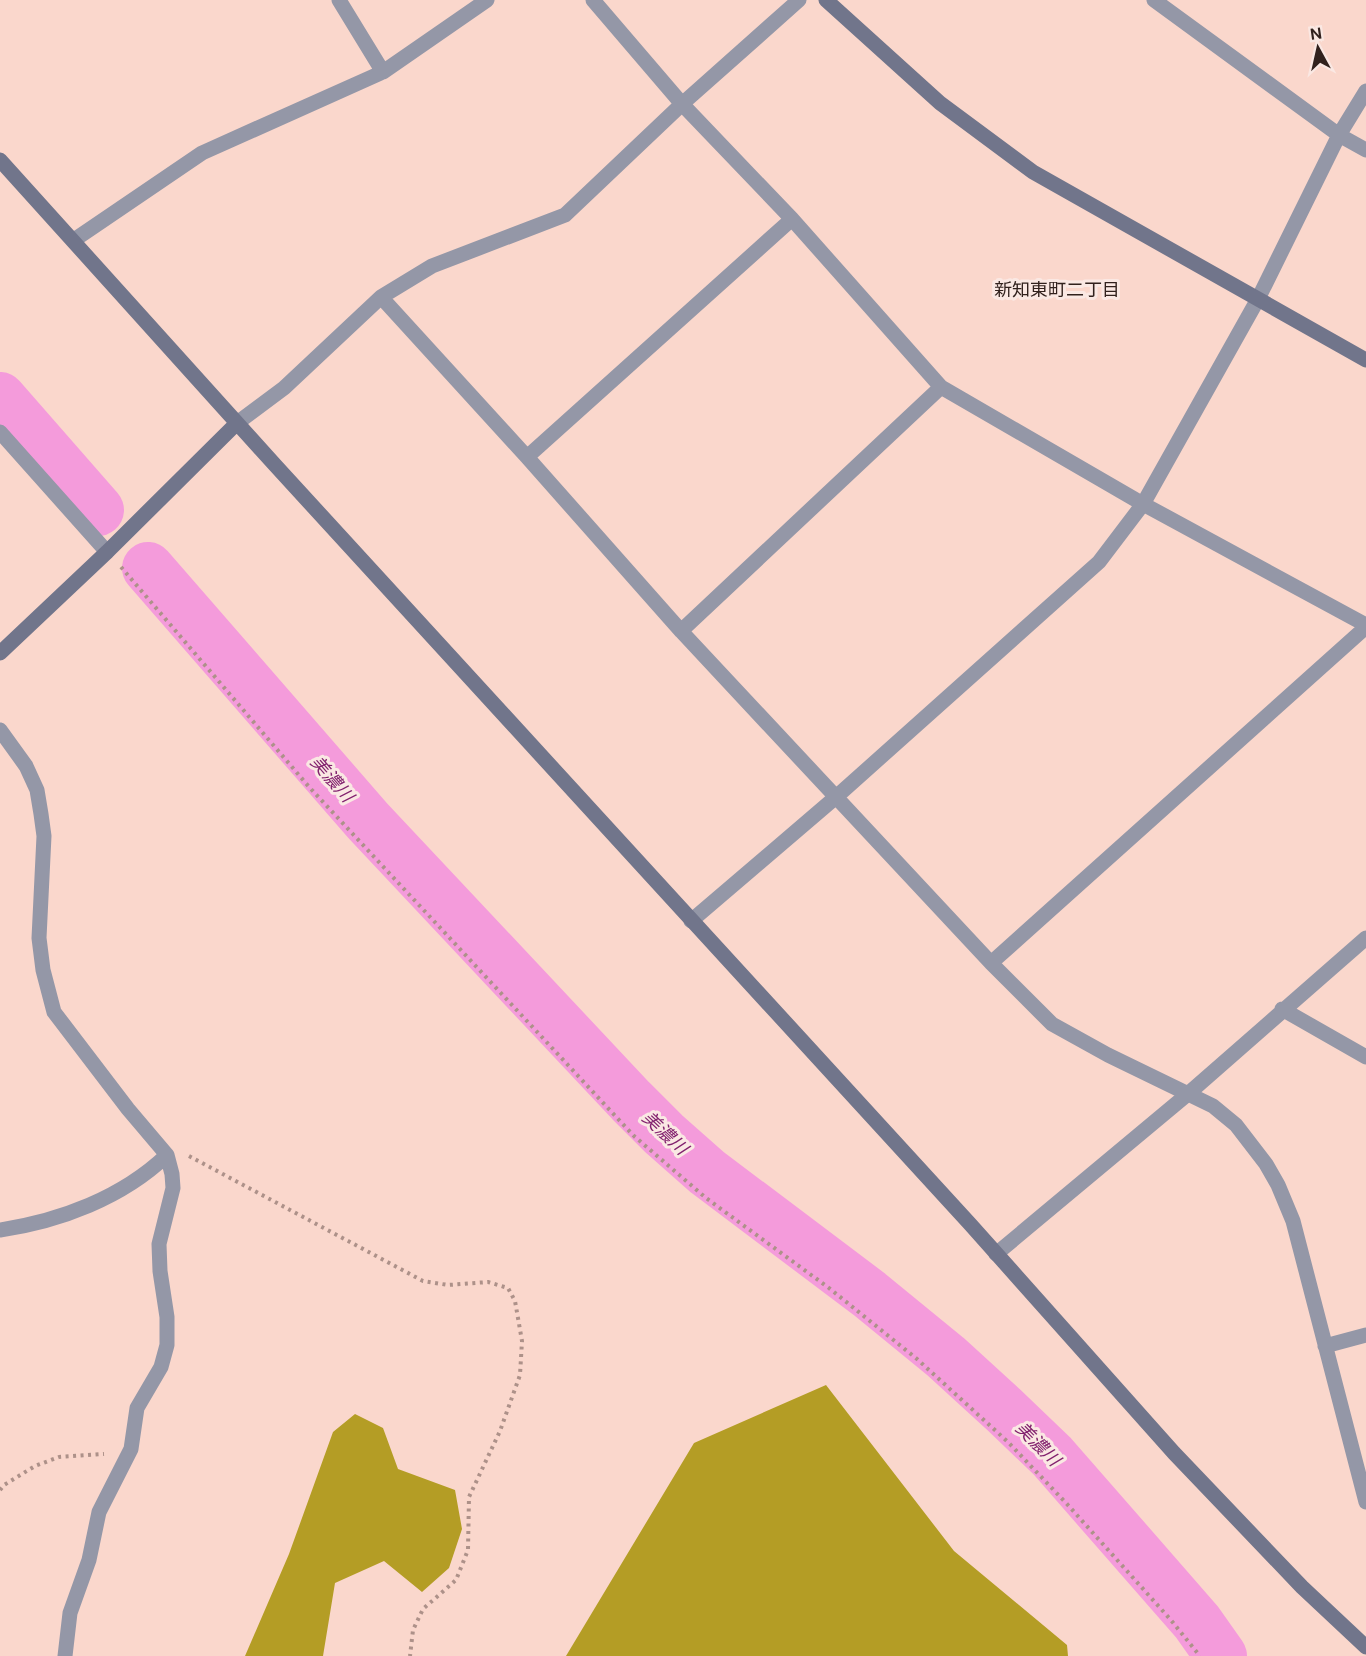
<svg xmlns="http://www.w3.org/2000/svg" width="1366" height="1656" viewBox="0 0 1366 1656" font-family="'DM Sans','Noto Sans JP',sans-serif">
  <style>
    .forest { fill: #b49d25 }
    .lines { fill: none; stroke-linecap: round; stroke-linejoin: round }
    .river { stroke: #f49bdb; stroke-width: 52 }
    .path { stroke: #ad9189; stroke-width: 4; stroke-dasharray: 3 4.5; stroke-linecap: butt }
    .street { stroke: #9497a7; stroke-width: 15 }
    .secondary { stroke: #71758b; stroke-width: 15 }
    .labels { text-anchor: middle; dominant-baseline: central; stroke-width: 6; stroke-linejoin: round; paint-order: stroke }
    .neighbourhood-label { font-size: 18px; fill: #31211d; stroke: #fae8e3 }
    .water-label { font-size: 18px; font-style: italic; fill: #82216e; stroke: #fae8e3 }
  </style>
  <rect width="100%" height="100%" fill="#fad7cc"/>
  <path class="forest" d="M826,1385l128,166 113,94 1,11h-502l128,-213z
    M355,1414l28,14 15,41 57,21 7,39 -13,39 -27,24 -38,-31 -49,22 -12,73h-78l44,-102 44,-122z"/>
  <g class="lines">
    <path class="river" d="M0,398l98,112
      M148,568l220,253 263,280 33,33 43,38 162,122 77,63 58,53 48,46 145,166 24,34"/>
    <path class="path" d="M121,567l189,221 324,348 72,62 123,90 88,71 91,83 59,62 103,115 30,37
      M189,1156l234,125 25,4 40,-3 20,6 7,13 7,40 -2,34 -20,56 -31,66 -1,53 -12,30 -33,29 -10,21 -3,26
      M0,1490l4,-5 31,-19 24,-9 45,-3"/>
    <path class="street" d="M339,0l44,72
      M593,0l89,104 110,115 149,168 202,117 223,121
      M1154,0l185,135 27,15
      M74,240l128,-87 181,-81 104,-72
      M381,297l146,160 154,174 310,332 61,61 56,31 105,51 23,19 30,39 12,21 15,36 73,281
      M237,423l47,-35 97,-91 51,-31 133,-51 117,-111 117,-104
      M0,432l107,120
      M527,457l265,-238
      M681,631l260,-244
      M0,730l26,36 11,24 4,24 3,22 -5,102 4,32 11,42 74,97 39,46 5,19 1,14 -14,56 1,27 7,46v28l-6,22 -24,41 -6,41 -32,63 -10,48 -19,53 -5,43
      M691,921l145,-124 263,-235 44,-58 115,-205 81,-164 27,-44
      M991,963l375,-336
      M1282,1009l84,48
      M0,1230c60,-9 122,-32 167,-75
      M996,1254l193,-161 177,-155
      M1325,1346l41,-11"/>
    <path class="secondary" d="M826,0l114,103 93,69 333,188
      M0,160l275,305 695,759 204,229 128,134 64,60
      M0,653l107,-101 130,-129"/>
  </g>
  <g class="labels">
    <g class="neighbourhood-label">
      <text x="1057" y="290">新知東町二丁目</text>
    </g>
    <g class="water-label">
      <text transform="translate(332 779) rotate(49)">美濃川</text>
      <text transform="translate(665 1133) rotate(43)">美濃川</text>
      <text transform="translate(1038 1444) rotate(45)">美濃川</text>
    </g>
  </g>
  <g transform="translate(1318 48) rotate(352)" stroke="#fae8e3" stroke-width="4.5" paint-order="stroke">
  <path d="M0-4.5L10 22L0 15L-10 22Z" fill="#31211d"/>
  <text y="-9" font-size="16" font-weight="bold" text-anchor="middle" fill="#31211d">N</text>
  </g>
</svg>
